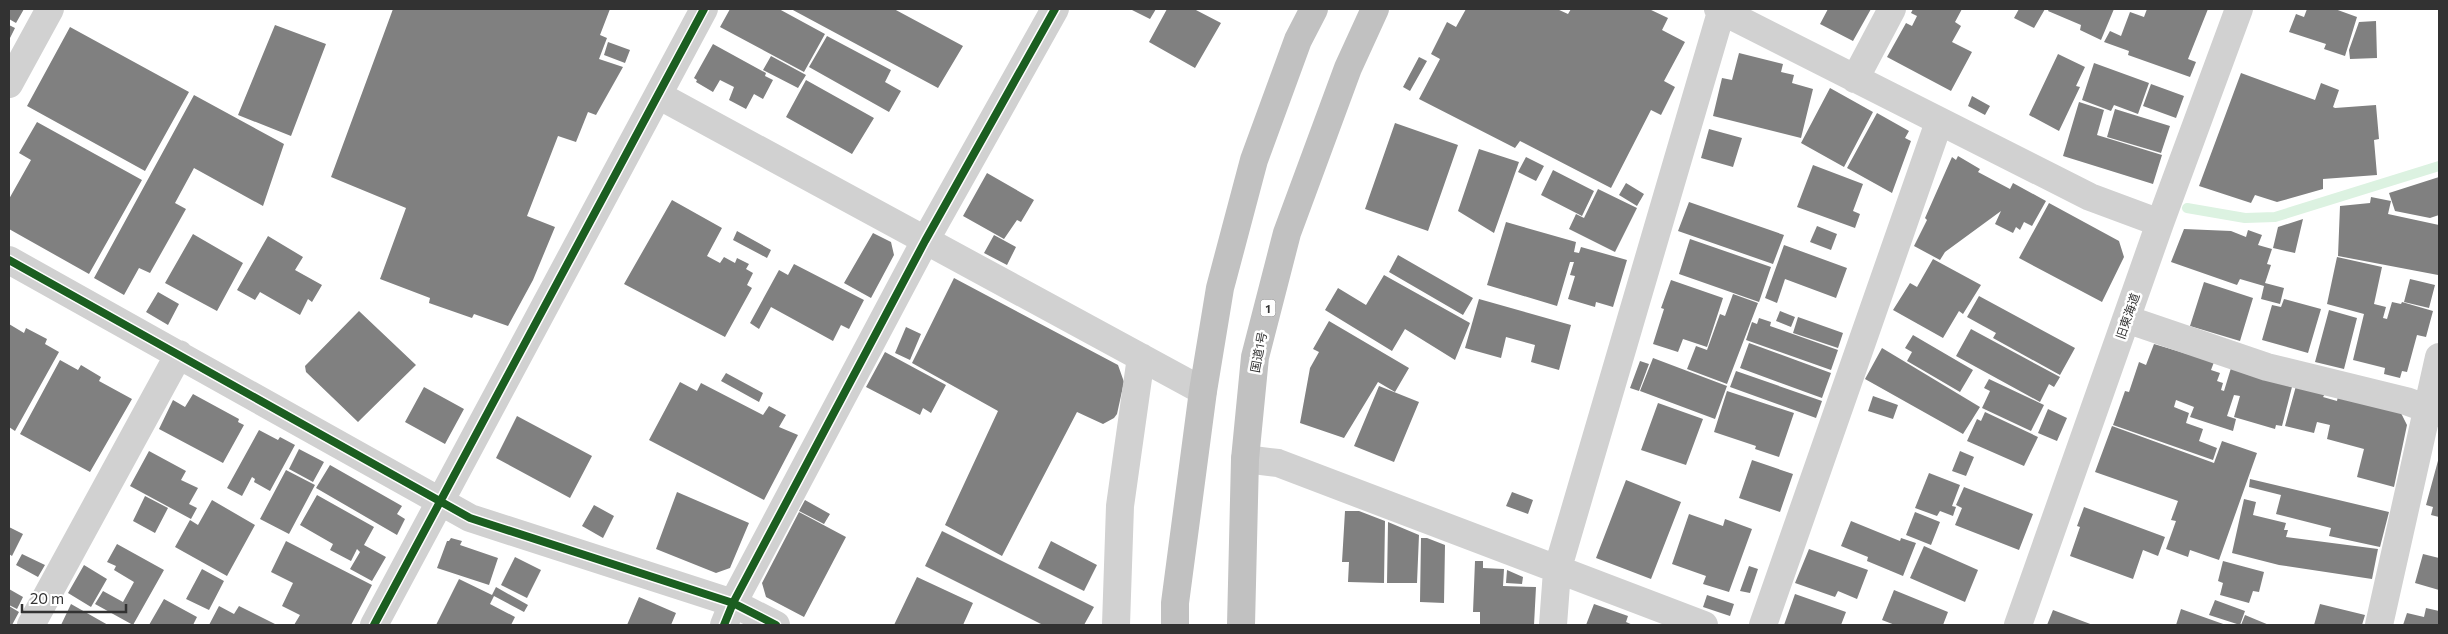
<svg xmlns="http://www.w3.org/2000/svg" width="2448" height="634" viewBox="0 0 2448 634" font-family="Commissioner,'Noto Sans JP',sans-serif">
  <style>
    .lines { fill: none; stroke-linecap: round; stroke-linejoin: round }
    .stream { stroke: #dcf2e1; stroke-width: 10 }
    .building { fill: #808080 }
    .street { stroke: #d1d1d1; stroke-width: 28 }
    .highway { stroke: #c1c1c1; stroke-width: 28 }
    .cycleway-casing { stroke: #fff; stroke-width: 11 }
    .cycleway { stroke: #1b5e20; stroke-width: 8 }
    .labels { text-anchor: middle; dominant-baseline: central; stroke-width: 5; stroke-linejoin: round; paint-order: stroke }
    .shield { fill: #fff; stroke: #707070; stroke-width: 1 }
    .shield-label { font-size: 11px; font-weight: bold; fill: #323232 }
    .street-label { font-size: 12px; fill: #323232; stroke: #fff }
  </style>
  <rect width="100%" height="100%" fill="#fff"/>
  <g class="lines">
    <path class="stream" d="M2187,208l58,10 30,-1 164,-51"/>
  </g>
  <path class="building" d="M9,9h15l-8,14 -7,-4z
    M393,9h217l-10,26 7,3 -8,21 24,8 -27,48 -8,-3 -12,30 -18,-6 -31,80 28,11 -22,53 -25,46 -34,-12 -2,4 -43,-15 1,-5 -50,-19 26,-71 -75,-31z
    M730,9h49l46,25 -21,38 -84,-45z
    M791,9h103l69,37 -25,42z
    M1130,9h26l-6,10z
    M1167,9h27l27,14 -26,45 -46,-26z
    M1466,9h91l11,5 3,-5h78l19,9 -6,12 23,12 -21,39 11,6 -14,28 -10,-5 -40,78 -91,-47 -5,7 -96,-49 21,-40 -9,-5 16,-32 9,5z
    M1828,9h43l-18,32 -33,-17z
    M1913,9h49l-7,13 6,4 -9,16 20,10 -21,39 -64,-34 19,-34 6,3 5,-10 -6,-3z
    M2019,9h26l-11,19 -20,-10z
    M2049,9h65l-13,31 -21,-10 1,-5 -33,-14z
    M2147,9h61l-20,50 8,3 -6,15 -62,-22 1,-4 -25,-9 6,-11 11,5 9,-24 14,5z
    M2307,9h28l22,8 -12,39 -21,-7 2,-5 -37,-12 7,-18 8,3z
    M2376,21l1,37 -27,1 -1,-9 10,-28z
    M9,25l6,3 -6,12z
    M275,25l51,19 -35,92 -53,-21z
    M70,27l119,65 -44,79 -118,-65z
    M827,36l64,34 -6,12 16,9 -12,21 -80,-45z
    M608,42l22,8 -5,13 -21,-8z
    M713,44l53,29 -1,3 8,4 -10,19 -9,-5 -8,15 -17,-9 5,-13 -14,-7 -7,12 -17,-10 1,-2 -3,-2z
    M1739,53l44,11 -2,8 13,3 -2,8 21,6 -12,49 -88,-22 9,-38 10,2z
    M2058,54l27,13 -9,19 4,1 -21,44 -30,-16z
    M771,56l35,19 -8,13 -35,-18z
    M1419,57l8,4 -17,30 -7,-4z
    M2094,63l55,20 -11,31 -24,-9 -3,6 -29,-11z
    M2241,73l74,27 6,-17 18,7 -6,17 2,1 41,-3 3,34 -5,1 3,35 -54,4v10l-46,13 -22,-7 -4,8 -52,-17z
    M806,80l68,38 -22,36 -66,-37z
    M2151,84l33,12 -8,22 -33,-12z
    M1830,88l43,24 -29,55 -43,-24z
    M194,95l90,49 -21,62 -69,-38 -19,35 11,6 -36,64 -11,-5 -15,27 -30,-17z
    M1972,96l18,10 -5,9 -17,-9z
    M2079,102l25,8 -7,25 65,20 -9,29 -90,-28z
    M2115,109l55,17 -9,27 -54,-16z
    M1877,113l32,18 -4,7 6,3 -19,52 -45,-25z
    M37,122l105,58 -53,94 -80,-45v-30l22,-39 -12,-7z
    M1395,123l63,22 -30,86 -63,-22z
    M1709,129l33,9 -9,29 -32,-9z
    M1479,149l40,13 -25,71 -36,-22z
    M1958,156l22,13 -2,3 32,17 3,-6 33,18 -14,25 -8,-4 -4,8 -4,-3 -3,6 -18,-9 6,-13 -56,41 -5,8 -26,-14 13,-26 -2,-2 27,-61 4,3z
    M1526,157l18,9 -8,15 -18,-9z
    M1813,165l50,19 -10,27 7,3 -5,14 -58,-21z
    M1553,170l41,21 -12,25 -41,-21z
    M987,173l47,27 -13,22 -4,-2 -13,19 -41,-23z
    M2439,177v38l-9,3 -35,-7 -6,-18z
    M1626,183l18,11 -7,12 -18,-11z
    M1598,189l39,19 -22,44 -46,-23 7,-15 8,4z
    M2371,197l20,4 -3,13 51,11 -1,50 -100,-19 2,-50 30,-3z
    M672,200l50,28 -15,28 13,7 4,-6 11,6 2,-5 12,6 -3,5 7,4 -6,12 5,3 -27,49 -101,-53z
    M1689,202l95,33 -11,29 -95,-33z
    M2049,203l70,38 5,16 -22,45 -83,-44z
    M2303,219l-8,34 -22,-5 5,-21z
    M1506,222l70,20 -2,10 5,1 2,-6 46,13 -14,47 -17,-5 -1,5 -27,-8 7,-23 -5,-1 4,-13h-4l-13,44 -70,-21z
    M1817,226l20,8 -6,16 -21,-8z
    M2184,229l47,2 15,6 2,-7 14,5 -4,10 14,4 -5,15 4,1 -6,18 19,5 -4,16 -19,-5 3,-13 -24,-7 -3,6 -66,-23z
    M737,231l34,19 -4,8 -34,-18z
    M873,233l18,9 3,13 -23,43 -27,-15z
    M193,234l50,29 -26,48 -52,-28z
    M994,235l22,12 -9,18 -23,-12z
    M268,236l35,21 -8,13 27,15 -10,17 -4,-3 -8,16 -40,-23 -5,8 -18,-10z
    M1690,239l81,28 -12,35 -80,-28z
    M1784,245l63,23 -11,30 -51,-19 -8,24 -12,-5z
    M1398,255l75,43 -10,17 -74,-43z
    M2337,257l45,10 -8,37 12,3 -3,11 4,1 5,-17 9,2 1,-2 31,9 -7,26 -9,-2 -10,37 -5,-1 -2,7 -16,-4 1,-6 -32,-8 11,-46 -37,-10z
    M1933,259l48,26 -18,29 -4,-3 -16,27 -50,-28 17,-27 7,4z
    M794,264l70,36 -15,29 -8,-4 -8,16 -62,-34 -12,22 -9,-6 29,-53 9,5z
    M1384,275l86,48 -15,37 -50,-31 -13,22 -67,-41 13,-22 28,17z
    M954,278l164,87 6,17 -7,32 -3,4 -11,6 -26,-12 -75,144 -57,-31 53,-114 -86,-48z
    M2410,279l25,6 -6,23 -25,-6z
    M1671,280l52,18 -16,49 -24,-8 -5,13 -25,-8 11,-35 -3,-1z
    M2204,282l49,16 -13,43 -50,-15z
    M158,292l21,12 -11,21 -22,-13z
    M1733,294l25,9 -31,81 -40,-15 9,-23 11,4 13,-36 5,2z
    M1979,296l96,52 -15,27 -67,-37 3,-5 -29,-16z
    M1479,299l92,26 -12,45 -28,-8 4,-17 -29,-8 -5,21 -36,-10z
    M2284,299l37,10 -13,44 -46,-13 10,-35 9,2z
    M2329,310l28,8 -13,51 -29,-7z
    M359,311l57,54 -58,57 -52,-50 -1,-6z
    M1780,311l15,6 -4,10 -15,-6z
    M1798,317l45,16 -5,15 -45,-15z
    M1759,318l12,4 -1,4 68,24 -7,20 -85,-30 6,-18 5,2z
    M1329,321l80,47 -14,24 -17,-10 -34,56 -44,-15 10,-55 9,-16 -6,-3z
    M9,324l15,9 2,-5 21,11 -2,5 14,8 -44,79 -6,-4z
    M906,327l15,7 -11,26 -15,-7z
    M1971,329l89,48 -6,10 -5,-3 -9,18 -84,-46z
    M1913,335l60,35 -13,22 -53,-31 5,-9 -7,-4z
    M1749,343l82,30 -9,25 -82,-30z
    M2154,344l60,18 -3,8 9,3 -3,8 6,2 -2,7 3,1 7,-23 61,19 -10,39 -6,-1 -1,4 -41,-12 6,-21 -6,-1 -7,21 9,3 -3,12 -43,-14 4,-10 -18,-7 -2,7 15,6 -3,10 17,6 -4,12 18,7 -4,12 -100,-35 12,-34 4,1 10,-30 7,3z
    M1882,348l98,59 -17,27 -98,-55z
    M885,352l61,33 -15,28 -8,-5 -3,7 -54,-28z
    M1653,358l74,28 -12,33 -75,-28z
    M60,360l18,10 3,-5 20,12 -2,4 33,18 -42,73 -70,-38z
    M1640,361l9,3 -10,27 -9,-3z
    M1736,371l86,30 -6,17 -86,-31z
    M726,373l37,20 -4,9 -38,-21z
    M1989,379l55,26 -13,26 -49,-23 8,-17 -6,-3z
    M680,382l17,9 4,-8 62,32 6,-9 17,9 -7,12 19,8 -34,65 -115,-60z
    M1379,386l40,16 -25,60 -40,-16z
    M2296,386l29,8 -2,3 14,4 1,-5 63,17 6,12 -13,62 -37,-10 7,-28 -37,-10 3,-14 -13,-3 -3,11 -29,-7z
    M424,387l40,22 -19,35 -40,-22z
    M1727,391l67,22 -15,44 -24,-8 1,-3 -42,-14z
    M193,394l46,25 -1,3 6,3 -21,38 -64,-34 14,-29 12,7z
    M1873,396l25,9 -5,14 -25,-8z
    M1658,403l45,16 -17,46 -45,-15z
    M2048,409l19,9 -10,23 -19,-8z
    M1985,412l53,25 -14,29 -57,-25 10,-22 4,2z
    M517,416l75,40 -22,42 -74,-40z
    M2112,426l102,37 8,-22 35,12 -38,107 -29,-10 -2,7 -22,-8 10,-28 -5,-1 7,-19 -83,-29z
    M259,430l19,10 2,-3 15,8 -25,46 -16,-9 1,-3 -3,-2 -10,19 -15,-8z
    M299,449l25,13 -11,20 -24,-13z
    M149,451l37,20 -5,9 17,8 -9,16 8,4 -6,11 -61,-33z
    M1960,451l14,6 -8,19 -14,-5z
    M2439,457v60l-8,-2 2,-8 -7,-2z
    M1752,460l41,14 -13,38 -41,-14z
    M330,465l72,41 -5,8 8,5 -8,16 -81,-47z
    M286,470l29,15 -26,49 -29,-15z
    M1929,473l31,12 -8,21 4,1 -3,9 -13,-5 -3,5 -22,-8z
    M2250,479l139,33 -9,35 -51,-11 2,-8 -55,-14 5,-19 -32,-8z
    M1626,480l55,22 -30,77 -55,-21z
    M1964,487l69,27 -14,36 -64,-25 7,-17 -6,-3z
    M677,492l72,31 -19,45 -14,5 -60,-24z
    M1512,492l21,8 -5,14 -22,-8z
    M317,495l57,32 -10,18 22,12 -14,24 -22,-12 10,-17 -3,-3 -6,12 -21,-11 3,-6 -33,-19z
    M145,496l23,12 -13,25 -22,-12z
    M2244,499l12,3 -3,13 33,8 -2,7h4l-2,7 92,12 -6,30 -93,-14 -47,-12z
    M212,500l43,25 -28,51 -52,-29 15,-27 8,5z
    M805,500l25,14 -6,10 -25,-13z
    M594,505l20,11 -11,22 -21,-12z
    M2084,507l81,30 -7,19 -15,-6 -10,29 -63,-23 10,-29 -3,-1z
    M1345,511h14l26,10 -1,62 -36,-1 1,-20h-7z
    M799,512l47,25 -42,80 -38,-20 -4,-14z
    M1915,512l25,10 -9,23 -25,-10z
    M1689,514l34,12 2,-7 27,10 -23,63 -26,-8 3,-8 -34,-12z
    M1851,521l49,20 1,-3 15,5 -13,33 -36,-15 1,-4 -27,-11z
    M1388,522l31,13 -2,48h-30z
    M9,527l14,7 -11,22 -3,-2z
    M942,531l152,76 -10,18h-41l-118,-59z
    M451,538l11,3 -2,4 38,13 -9,27 -52,-17 10,-27h2z
    M1421,538h6l18,7 -1,58 -24,-1z
    M286,541l86,44 -21,40h-57l6,-10 -18,-9 11,-23 -22,-11z
    M1051,541l46,24 -13,26 -46,-23z
    M117,544l47,26 -31,55 -38,-21 8,-13 20,11 11,-20 -20,-12 2,-4 -9,-4z
    M1924,546l54,24 -13,32 -55,-24z
    M1809,549l59,21 -11,29 -19,-8 -3,6 -40,-14z
    M22,554l23,11 -7,12 -22,-12z
    M2423,554l16,4v32l-24,-7z
    M515,557l26,13 -14,28 -26,-13z
    M1475,561h8v7l21,1 -1,17 33,1 -2,38h-54v-13h-7z
    M2223,561l41,11 -5,20 -6,-1 -4,12 -29,-8 3,-12 -5,-2z
    M84,565l23,14 -16,28 -23,-14z
    M1749,566l9,3 -8,24 -10,-2z
    M202,569l22,12 -15,29 -23,-11z
    M1507,570l16,7 -1,7 -16,-1z
    M917,577l56,26 -10,22h-69z
    M459,579l33,16 4,-8 32,18 -4,7 -30,-16 -4,8 25,13 -4,8h-75z
    M9,589l14,8 -6,12 -8,-4z
    M1894,590l54,22 -5,13h-48l-13,-5z
    M1795,594l51,18 -5,13h-57z
    M1707,595l27,9 -4,12 -27,-9z
    M639,597l37,16 -5,12h-44z
    M164,599l33,18 -4,8h-44z
    M2215,600l30,11 -5,14 -31,-10z
    M71,604l37,21h-47z
    M1594,604l34,12 -2,6 7,3h-47z
    M2320,604l45,11 -3,10h-48z
    M9,606l10,6 -7,13h-3z
    M219,606l15,8 5,-8 38,19h-68z
    M2426,608l13,3v14h-36l4,-12 17,4z
    M2181,609l45,16h-50z
    M2053,610l40,15h-46z
    M2245,615l24,10h-28z"/>
  <g class="lines">
    <path class="street" d="M1718,9l372,188 70,26
      M1855,79l37,-70
      M9,84l41,-75
      M658,95l545,296
      M9,260l461,258 263,85 43,22
      M2126,319l141,48 139,34 33,12
      M1245,459l33,4 426,162
      M31,625l148,-271
      M374,625l330,-616
      M724,625l9,-22 192,-362 130,-232
      M1116,625l4,-119 21,-149
      M1553,625l4,-54 165,-562
      M1763,625l176,-503
      M2018,625l142,-402 79,-214
      M2379,625l60,-268"/>
    <path class="highway" d="M1175,625v-22l28,-212 17,-103 34,-128 44,-120 16,-31
      M1241,625l4,-166 10,-102 32,-124 61,-165 27,-59"/>
    <defs>
      <path id="cycleway" d="M9,260l461,258 263,85 43,22
        M374,625l330,-616
        M724,625l9,-22 192,-362 130,-232"/>
    </defs>
    <use href="#cycleway" class="cycleway-casing"/>
    <use href="#cycleway" class="cycleway"/>
  </g>
  <g class="labels">
    <rect class="shield" x="1260.5" y="299.5" width="15" height="17" rx="4"/>
    <g class="shield-label">
      <text x="1268" y="308">1</text>
    </g>
    <g class="street-label">
      <text transform="translate(2127 316) rotate(-71)">旧東海道</text>
      <text transform="translate(1258 352) rotate(-79)">国道1号</text>
    </g>
  </g>
  <rect width="2448" height="634" fill="none" stroke="#323232" stroke-width="20"/>
  <path d="M22 604v8h104v-8" fill="none" stroke="#323232" stroke-width="2.5"/>
  <text x="30" y="604" font-size="15" fill="#323232" stroke="#ffffff" stroke-width="4" paint-order="stroke">20 m</text>
</svg>
